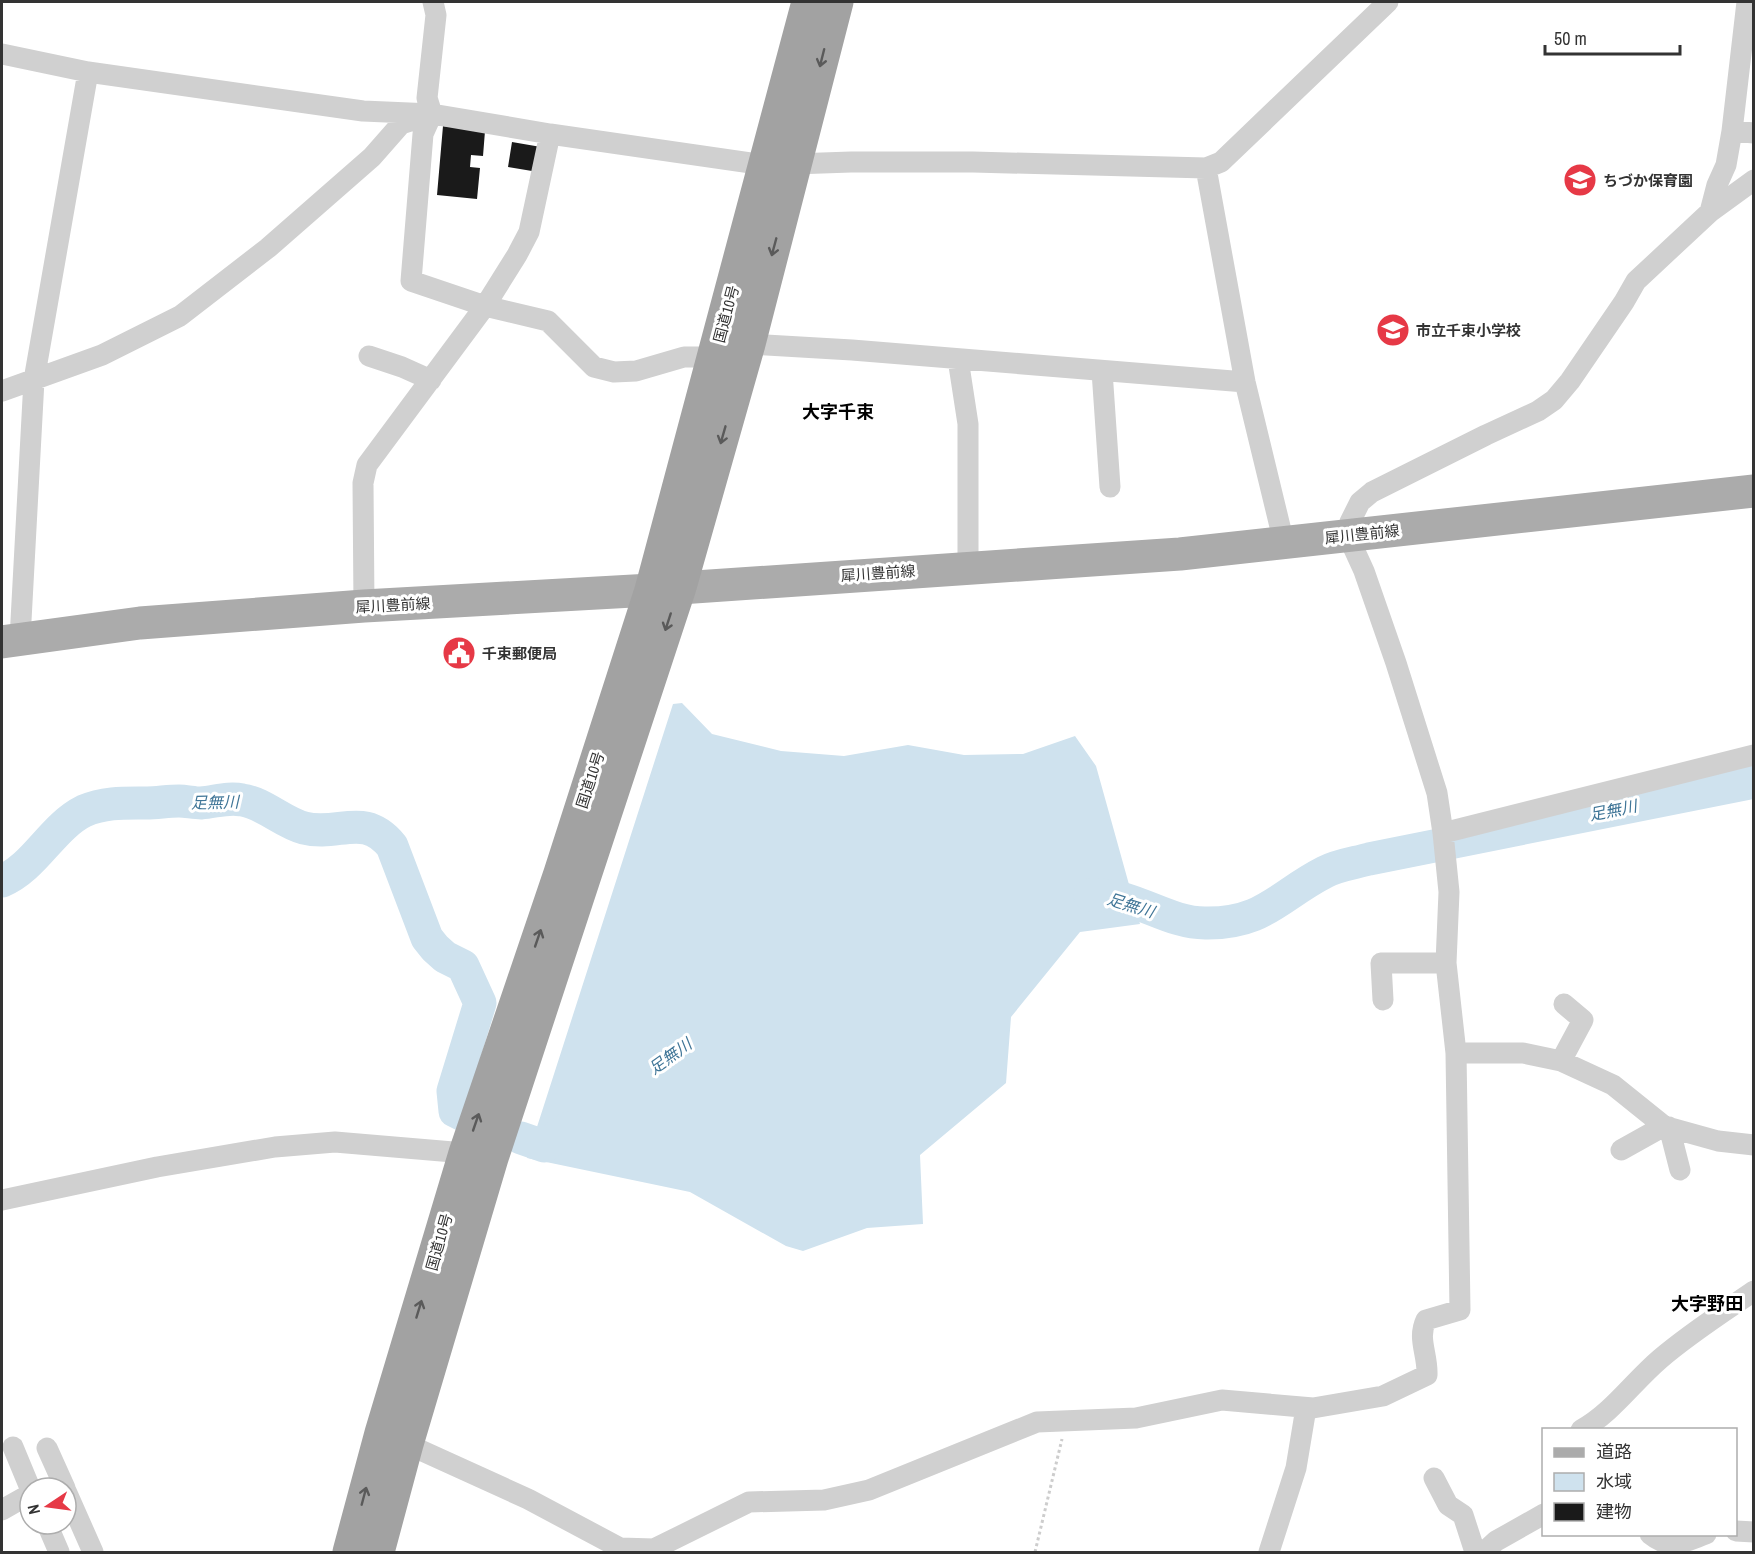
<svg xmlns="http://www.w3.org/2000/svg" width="1755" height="1554" viewBox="0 0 1755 1554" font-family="'Archivo Narrow','Noto Sans JP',sans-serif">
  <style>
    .water { fill: #cfe2ee }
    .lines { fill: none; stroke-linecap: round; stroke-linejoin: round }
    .river { stroke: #cfe2ee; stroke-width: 33 }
    .building { fill: #1a1a1a }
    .path { stroke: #cdcdcd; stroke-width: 3; stroke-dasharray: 3 3; stroke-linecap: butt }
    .minor { stroke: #d0d0d0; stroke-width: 21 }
    .primary { stroke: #ababab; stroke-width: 33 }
    .trunk { stroke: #a2a2a2; stroke-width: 33 }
    .oneway { stroke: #5a5a5a }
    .labels { text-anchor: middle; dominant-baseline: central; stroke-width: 6; stroke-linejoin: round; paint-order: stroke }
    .poi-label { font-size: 15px; font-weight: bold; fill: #333; stroke: #fff; text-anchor: start }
    .street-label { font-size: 15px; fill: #333; stroke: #fff }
    .water-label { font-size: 16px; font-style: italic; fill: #3f7597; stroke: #fff }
    .quarter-label { font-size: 18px; font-weight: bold; fill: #000; stroke: #fff }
  </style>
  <rect width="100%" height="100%" fill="#fff"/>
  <path class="water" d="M682,703l30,31 69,17 63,5 64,-11 56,10 59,-1 52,-18 21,30 44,158 -60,8 -69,85 -5,66 -86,72 3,69 -56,4 -64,23 -17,-5 -96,-54 -163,-34 146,-454z"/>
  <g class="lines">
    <path class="river" d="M2,881c33,-14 50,-54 82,-70 21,-9 41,-8 63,-8 10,0 21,-2 32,-2 7,0 15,2 22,2 14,-1 27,-6 41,-3 22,3 40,22 62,28 35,9 60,-17 88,18l35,92 8,10 10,9 18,9 17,37 -27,88 2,20 6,3
      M1090,895c6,0 13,0 18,1 34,4 63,27 97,27 59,1 73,-27 120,-51 13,-7 30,-9 44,-13l385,-77
      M521,1138l23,8 25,-18"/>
  </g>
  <path class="building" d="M443,126l42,5 -2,25 -12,-1 -1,12 10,1 -3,31 -40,-4z
    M512,142l29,5 -3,25 -30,-5z"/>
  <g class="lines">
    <path class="path" d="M1035,1552l27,-113"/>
    <path class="minor" d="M433,2l3,13 -9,83 5,16 -9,20 -12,147 74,25 63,15 46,46 20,5 22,-1 48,-14h15l14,6 36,-19 103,6 393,32
      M1747,2l-15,129 22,2
      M2,54l86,18 275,39 69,3 118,20 215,31 86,-3h122l233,6 15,-6 167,-160
      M1206,168l39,214 39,161
      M1710,212l7,-27 9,-20 6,-34
      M369,356l33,11 29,13
      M958,359l10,65v143
      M1102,371l8,116
      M2,391l100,-36 78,-39 88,-68 104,-91 29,-33 22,-7
      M364,606l-1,-123 4,-18 118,-159 32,-51 12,-23 21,-98
      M20,639l14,-259 54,-308
      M1443,833l311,-78
      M1383,1000l-2,-37h65
      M1456,1053h67l38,8 52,24 51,41 54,15 36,4
      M1561,1061l22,-41 -19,-16
      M1669,1127l11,43
      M1621,1150l43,-24
      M2,1200l155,-33 118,-20 60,-5 130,11
      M1581,1430c31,-17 52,-48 79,-71 29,-25 62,-46 94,-68
      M407,1444l121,55 92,49 34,1 95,-47 75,-2 45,-10 168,-68 99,-4 86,-18 91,8 70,-12 44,-21c1,-21 -10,-36 -1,-55l34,-10 -4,-257 -10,-90 3,-71 -6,-59 -6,-40 -41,-130 -32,-92 -16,-35 2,-14 10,-20 12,-10 114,-57 52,-24 16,-11 16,-19 54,-79 12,-21 74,-69 44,-32
      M13,1447l17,41
      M47,1448l18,40
      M1434,1478l14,27 15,10 12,37
      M66,1491l27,61
      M2,1510l28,-16
      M47,1524l12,28
      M1736,1531l18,1
      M1650,1534c21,17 34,8 56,0
      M1269,1552l27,-84 10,-60
      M1484,1552l12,-11 48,-27"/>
    <path class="primary" d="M2,642l138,-19 224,-17 287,-16 529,-36 574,-63"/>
    <path class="trunk" d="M349,1552l32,-119 84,-280 95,-280 91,-283 157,-588
      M378,1552l29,-108 85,-286 188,-571 69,-243 88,-342"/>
  </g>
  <defs><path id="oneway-shaft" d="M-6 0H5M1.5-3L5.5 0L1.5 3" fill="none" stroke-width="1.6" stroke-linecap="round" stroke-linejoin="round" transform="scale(1.5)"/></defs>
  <g class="oneway">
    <use href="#oneway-shaft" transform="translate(822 58) rotate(104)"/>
    <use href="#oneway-shaft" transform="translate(774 247) rotate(105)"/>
    <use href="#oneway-shaft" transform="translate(723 435) rotate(106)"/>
    <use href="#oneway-shaft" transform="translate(668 622) rotate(108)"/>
    <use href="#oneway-shaft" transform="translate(538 938) rotate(-71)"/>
    <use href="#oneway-shaft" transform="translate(476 1122) rotate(-71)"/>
    <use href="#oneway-shaft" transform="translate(419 1309) rotate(-73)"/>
    <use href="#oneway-shaft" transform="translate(364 1496) rotate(-75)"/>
  </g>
  <defs>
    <symbol id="school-disc" viewBox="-11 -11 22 22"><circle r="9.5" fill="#e63946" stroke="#fff"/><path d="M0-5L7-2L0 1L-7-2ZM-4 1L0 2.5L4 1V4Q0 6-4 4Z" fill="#fff"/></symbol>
    <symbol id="civic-disc" viewBox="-11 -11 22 22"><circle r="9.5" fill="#e63946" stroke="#fff"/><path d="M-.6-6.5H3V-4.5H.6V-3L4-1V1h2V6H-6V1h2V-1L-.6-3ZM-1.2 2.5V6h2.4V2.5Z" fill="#fff"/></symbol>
  </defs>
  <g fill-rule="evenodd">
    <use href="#school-disc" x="1561" y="161" width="38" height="38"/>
    <use href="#school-disc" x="1374" y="311" width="38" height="38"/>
    <use href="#civic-disc" x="440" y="634" width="38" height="38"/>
  </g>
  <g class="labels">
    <g class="poi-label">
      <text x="1603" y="180">ちづか保育園</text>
      <text x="1416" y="330">市立千束小学校</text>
      <text x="482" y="653">千束郵便局</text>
    </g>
    <g class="street-label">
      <text transform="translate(726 314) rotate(-75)">国道10号</text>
      <text transform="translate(1362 534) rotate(-6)">犀川豊前線</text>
      <text transform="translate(878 573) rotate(-4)">犀川豊前線</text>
      <text transform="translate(393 605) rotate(-3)">犀川豊前線</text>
      <text transform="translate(590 780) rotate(-72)">国道10号</text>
      <text transform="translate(439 1242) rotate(-74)">国道10号</text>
    </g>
    <g class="water-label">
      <text transform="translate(215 802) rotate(-1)">足無川</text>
      <text transform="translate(1613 810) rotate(-11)">足無川</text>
      <text transform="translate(1131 905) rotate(17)">足無川</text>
      <text transform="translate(670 1056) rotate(-36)">足無川</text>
    </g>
    <g class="quarter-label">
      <text x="838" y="411">大字千束</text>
      <text x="1707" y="1303">大字野田</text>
    </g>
  </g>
  <rect width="1755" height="1554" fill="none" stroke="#333333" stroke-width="6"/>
  <rect x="1542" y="1428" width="195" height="108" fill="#ffffff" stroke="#adadad" stroke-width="1.5"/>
  <rect x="1554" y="1448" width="30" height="9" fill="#ababab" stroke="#adadad" stroke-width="1.5"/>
  <text x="1596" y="1458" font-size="18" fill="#333333">道路</text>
  <rect x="1554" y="1473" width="30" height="18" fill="#cfe2ee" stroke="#adadad" stroke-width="1.5"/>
  <text x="1596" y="1488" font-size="18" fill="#333333">水域</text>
  <rect x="1554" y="1503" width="30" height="18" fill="#1a1a1a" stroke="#adadad" stroke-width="1.5"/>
  <text x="1596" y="1518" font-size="18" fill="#333333">建物</text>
  <g transform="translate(48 1506) rotate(257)"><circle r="28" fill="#ffffff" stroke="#adadad" stroke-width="1.5"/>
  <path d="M0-4.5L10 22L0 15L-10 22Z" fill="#e63946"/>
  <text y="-9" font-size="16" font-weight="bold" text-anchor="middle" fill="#333333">N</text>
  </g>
  <path d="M1545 45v9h135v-9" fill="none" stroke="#333333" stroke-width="3"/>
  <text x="1554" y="45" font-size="18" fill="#333333" stroke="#ffffff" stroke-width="4.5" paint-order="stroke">50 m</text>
</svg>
